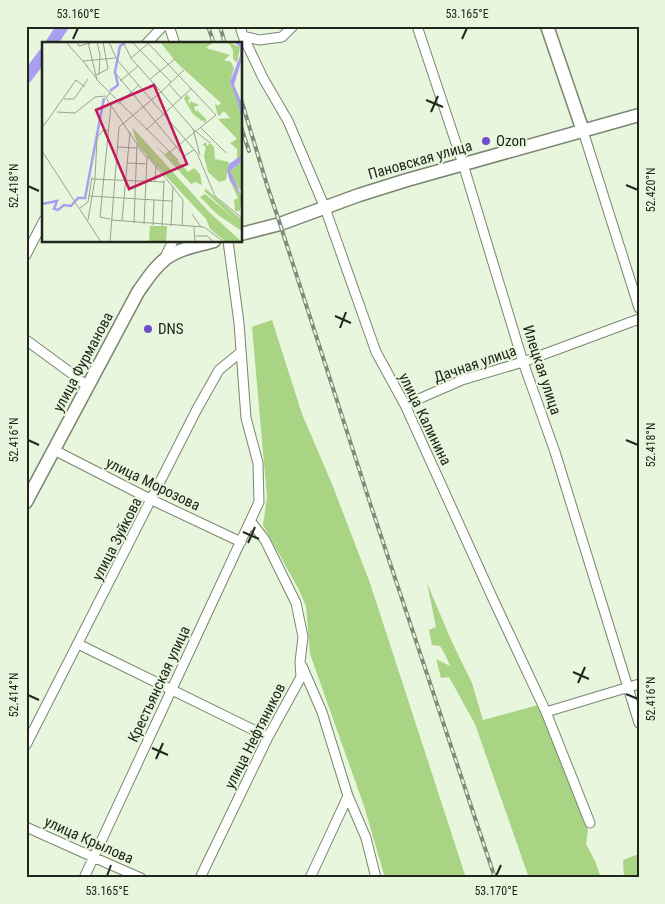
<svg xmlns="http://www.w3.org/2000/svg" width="665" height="904" viewBox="0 0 665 904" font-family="'Roboto Condensed',sans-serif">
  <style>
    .green { fill: #a9d484 }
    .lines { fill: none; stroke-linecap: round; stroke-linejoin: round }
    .river { stroke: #aa9ef1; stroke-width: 12 }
    .street-casing { stroke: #7a8670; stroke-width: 11 }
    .secondary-casing { stroke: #7a8670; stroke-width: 15 }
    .street { stroke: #fff; stroke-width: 9 }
    .secondary { stroke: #fff; stroke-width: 12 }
    .rail-casing { stroke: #818a7a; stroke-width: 4 }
    .rail { stroke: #e8f6de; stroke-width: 2; stroke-dasharray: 5.5; stroke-linecap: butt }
    .ticks { fill: none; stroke: #22271e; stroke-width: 2 }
    .poi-dot { fill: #6c4fc9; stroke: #e8f6de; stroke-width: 2 }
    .labels { text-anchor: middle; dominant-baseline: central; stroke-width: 4; stroke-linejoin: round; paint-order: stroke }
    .poi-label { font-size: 15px; fill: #22271e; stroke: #e8f6de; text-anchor: start }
    .street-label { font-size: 15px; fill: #22271e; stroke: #e8f6de }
    .inset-river { fill: none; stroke: #aa9ef1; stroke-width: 2.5 }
    .inset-road { fill: none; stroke: #99a391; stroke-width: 1 }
    .view { fill: #c2185b; fill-opacity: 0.15; stroke: #c2185b; stroke-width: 2.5 }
    .inset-edge { fill: none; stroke: #22271e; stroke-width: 2.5 }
    .neatline { fill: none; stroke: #22271e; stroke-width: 2 }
    .ticks-label { font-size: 12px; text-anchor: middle; fill: #22271e }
  </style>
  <rect width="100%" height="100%" fill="#e8f6de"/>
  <path class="green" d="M272,320l30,94 30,70 38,99 96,295h-81l-21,-72 -54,-152 -4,-48 -8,-18 -35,-63 4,-28 -15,-170z
    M427,583l24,57 21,43 11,37 55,-15 50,124 -2,15 9,17 6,17h-72l-54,-154 -26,-47 -8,1 -5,-19 14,7 -4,-10 -6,-10 -8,-1 -3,-15 7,-3z
    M639,854v24h-15l-1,-18z"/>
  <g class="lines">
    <path class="river" d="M51,44l12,-18
      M26,78l18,-24"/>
    <defs>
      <path id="street" d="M169,26l6,18
        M240,26l3,10 20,42 25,43 37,87 51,144 29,53 88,194 53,113 44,111
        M417,26l46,138 60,198 32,90 84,271
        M243,36l16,4 23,-3 11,-11
        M146,44l17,-18
        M583,131l56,177
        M26,255l18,-35
        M164,259l9,-18
        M26,340l45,33 17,14
        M405,405l57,-25 61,-18 116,-43
        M54,450l98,50 89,42
        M78,644l190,93
        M302,666l20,46 26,84 18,42 10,40
        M546,712l93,-28
        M26,745l171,-336 22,-39 22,-18
        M26,827l67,30 48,21
        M84,878l175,-376 -1,-39 -12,-45 -7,-95 -11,-82
        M200,878l68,-141 33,-60 -1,-15 3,-25 -7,-34 -31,-63 -14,-18
        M310,878l38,-82"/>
      <path id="secondary" d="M547,26l36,105
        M241,234l39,-10 79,-29 48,-15 232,-65
        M26,502l112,-210c8,-11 15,-23 25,-31 13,-12 34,-15 51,-20"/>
    </defs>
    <use href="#street" class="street-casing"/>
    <use href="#secondary" class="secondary-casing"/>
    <use href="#street" class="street"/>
    <use href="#secondary" class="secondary"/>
    <defs>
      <path id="rail" d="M208,26l6,18
        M220,26l5,18
        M241,99l26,86 13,39 91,282 124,372
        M241,127l8,24"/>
    </defs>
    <use href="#rail" class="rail-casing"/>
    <use href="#rail" class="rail"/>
  </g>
  <path class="ticks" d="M73,39l5,-11M462,39l5,-11M426,100l17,7M431,112l7,-16M626,185l12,5M28,186l11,5M335,316l16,7M340,328l6,-16M28,440l11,5M626,440l12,5M243,532l16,7M248,543l7,-16M573,672l16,7M578,683l7,-16M626,694l12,5M28,695l11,5M152,748l16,7M156,759l7,-16M107,876l4,-11M496,876l5,-11"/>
  <g class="poi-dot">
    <circle cx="486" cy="141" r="5"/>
    <circle cx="148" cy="329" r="5"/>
  </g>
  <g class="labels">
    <g class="poi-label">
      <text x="496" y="141">Ozon</text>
      <text x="158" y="329">DNS</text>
    </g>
    <g class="street-label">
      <text transform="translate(420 160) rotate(-16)">Пановская улица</text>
      <text transform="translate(83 362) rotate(-62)">улица Фурманова</text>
      <text transform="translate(475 364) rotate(-19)">Дачная улица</text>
      <text transform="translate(542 370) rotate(72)">Илецкая улица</text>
      <text transform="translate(425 419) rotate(64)">улица Калинина</text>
      <text transform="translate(153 484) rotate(26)">улица Морозова</text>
      <text transform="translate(117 539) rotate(-63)">улица Зуйкова</text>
      <text transform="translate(159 684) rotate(-65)">Крестьянская улица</text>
      <text transform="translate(255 736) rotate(-63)">улица Нефтяников</text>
      <text transform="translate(89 840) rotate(24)">улица Крылова</text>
    </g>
  </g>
  <g transform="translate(42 42)">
    <rect width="200" height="200" fill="#e8f6de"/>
    <path d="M118,0h54l-8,6 24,7 -6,5 7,2 3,6 -4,14 8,19 4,25v29l-5,5v-11l-7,-6 7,-4 -19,-20 12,-1 -6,-7 -5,5 -2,-3 -2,-10 3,3 3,-3 -44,-40zM186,0l12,5 -3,16 -4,-4v-9zM144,52l4,4 -2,3 2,4v-4l9,4 -5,2 2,5 1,-2 9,9v3l-3,1 2,-3 -3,1 -9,-7 -9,-15zM90,85l77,85 33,30h-16l-16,-13 -4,-10 -68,-73zM164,100l1,4 3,-3 4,4 1,12 14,3 -3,18 -7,2 -11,-10 -4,-16 2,-9 -4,-2zM113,103l10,9 4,-3 19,21 6,-4 6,6 2,11 -7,-3 -4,2zM200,119v31l-11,-13 -1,-8zM188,139l12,16 -2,14h-5l-1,-11 4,-2zM164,147l36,31v11l-24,-16 -18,-18 5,-3 30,25 -31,-28zM108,184h17l-1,16h-17z" fill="#a9d484"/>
    <path d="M192,0h8l-1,20 -7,23 8,18v23l-4,-24 -8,-20 10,-26v-9zM200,113v6l-12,10 12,26 -12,-16 -3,-10 2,-7z" fill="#aa9ef1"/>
    <path class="inset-river" d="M68,49l8,-6 -3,-13 5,-26 5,-3M0,162l15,-3 -3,8 4,1 6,-5 7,1 7,-8h7l19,-100"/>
    <path class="inset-road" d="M24,0l22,25M35,0l2,4 15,-4M46,0l9,38 81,80M55,0l3,13 -1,20M67,0l8,18 80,93 18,43 27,22M90,0l39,40M105,0l69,73 -46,37M89,16l19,-16M41,19l32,-3M44,23l11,14M142,28l-23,22 32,37 7,26M54,33l12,-6 -5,-27M75,33l67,81 10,-6M108,37l25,-20M78,39l18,-15M127,42l12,14M68,51l-4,5 31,46 -3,79M22,57h10l14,-20M76,62l21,-19M15,70l18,1 20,-16 11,-1M158,85l26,26M0,86l34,-48 9,7M104,88l46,-42M152,88l16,13M95,104l10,12 -3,66M75,105l20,1M0,109l59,91M105,114l26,31 -2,39M85,121l20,1M50,137l72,3M113,140l1,-16M130,144l11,14 -1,26M47,154l83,5M38,166l8,-6 4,-25M150,172l9,13M68,177l-10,-2 11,-112M46,178l7,-41 2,-41 5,-7 6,-1M69,178l93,7 20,15M80,179l8,-89M111,183l1,-25M120,184l2,-46M152,185l1,15M154,194h11l7,6M68,200l9,-115 42,-35 -30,-34 -8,-16"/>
    <path class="view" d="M112,43l33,79 -58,25 -33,-79z"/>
    <rect width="200" height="200" class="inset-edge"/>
  </g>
  <rect width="665" height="904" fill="none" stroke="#e8f6de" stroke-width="55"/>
  <rect x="28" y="28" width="610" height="848" class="neatline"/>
  <g class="ticks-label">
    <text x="78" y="18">53.160°E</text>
    <text x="467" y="18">53.165°E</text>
    <text transform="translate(14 186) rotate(-90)" y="4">52.418°N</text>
    <text transform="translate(651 190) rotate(-90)" y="4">52.420°N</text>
    <text transform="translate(14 440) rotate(-90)" y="4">52.416°N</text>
    <text transform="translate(651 445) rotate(-90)" y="4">52.418°N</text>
    <text transform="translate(14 695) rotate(-90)" y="4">52.414°N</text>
    <text transform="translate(651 699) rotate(-90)" y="4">52.416°N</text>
    <text x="107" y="895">53.165°E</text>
    <text x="496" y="895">53.170°E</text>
  </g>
</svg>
